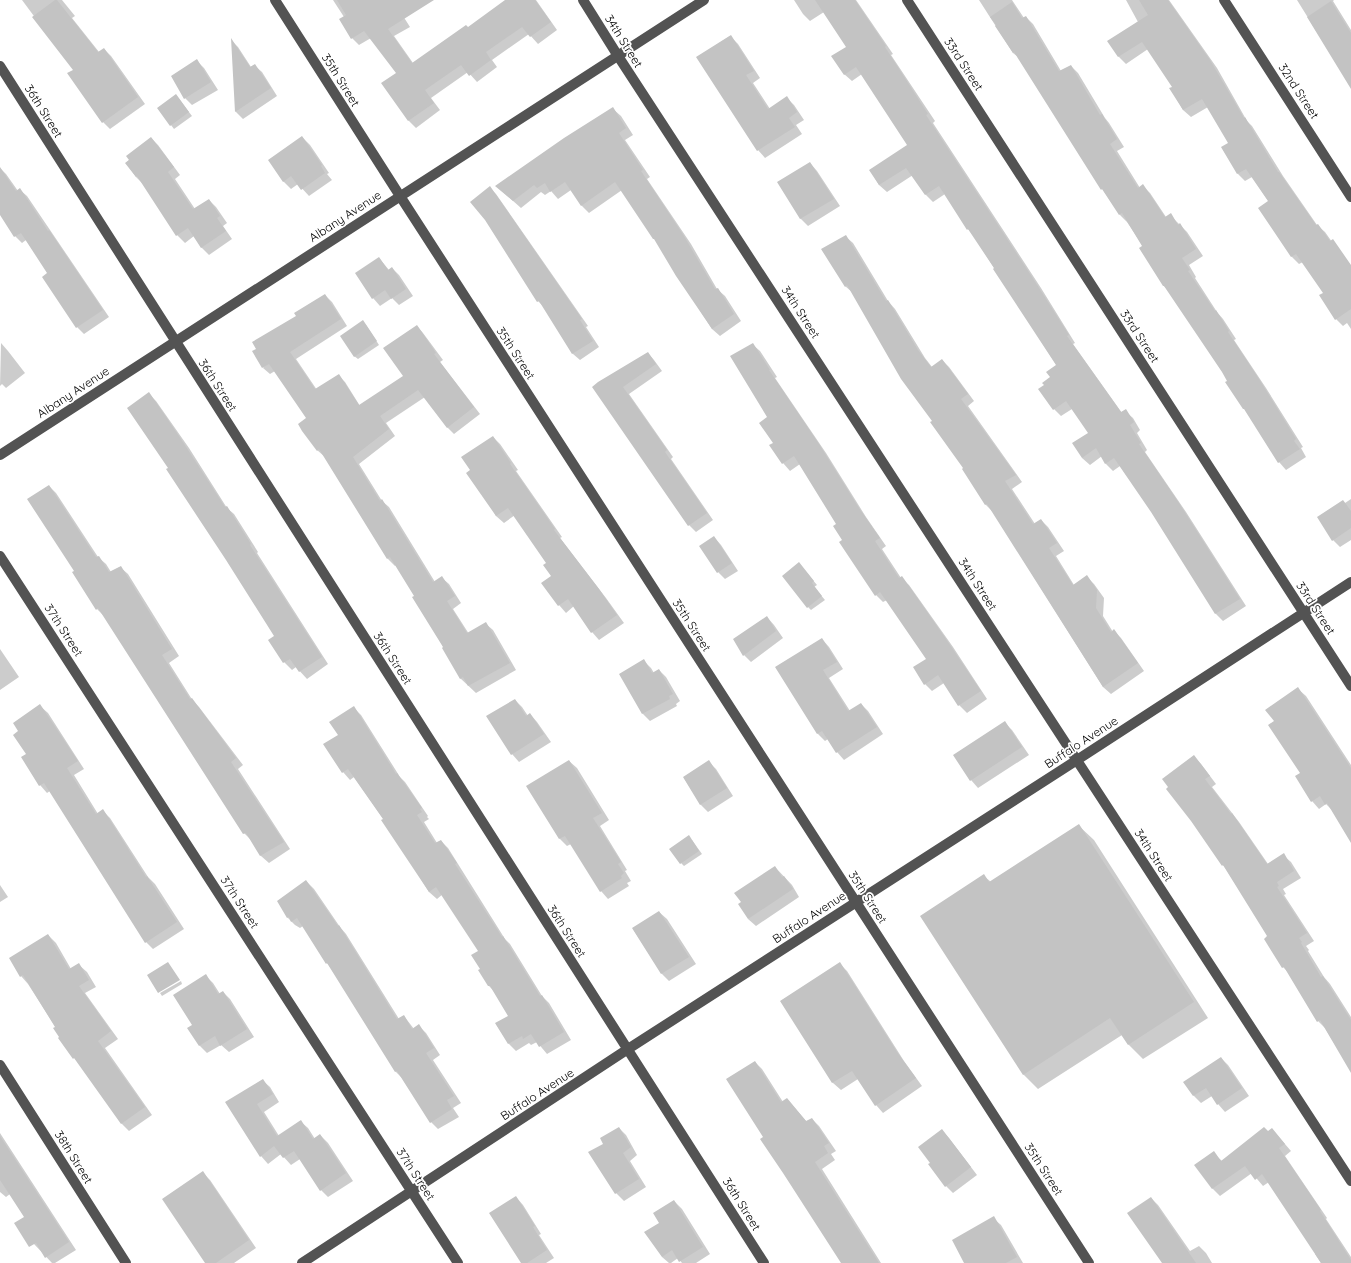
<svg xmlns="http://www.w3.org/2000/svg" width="1351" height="1263" viewBox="0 0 1351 1263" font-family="Quicksand,sans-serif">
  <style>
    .shadow { fill: #0003 }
    .building { fill: #c3c3c3 }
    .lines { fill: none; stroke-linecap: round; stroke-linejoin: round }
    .minor { stroke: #535353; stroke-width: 10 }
    .labels { text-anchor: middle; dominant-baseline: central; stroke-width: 3.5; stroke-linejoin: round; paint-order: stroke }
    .street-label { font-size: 12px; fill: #000; stroke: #fff }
  </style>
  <rect width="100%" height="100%" fill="#fff"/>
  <path class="shadow" d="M22,0h40l13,16 -3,2 27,34 5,-3 7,7 34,48 -35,25 -7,-7 -29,-52z
    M333,0h60l17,27 -16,9 19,27 55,-35 39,-28h29l21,30 -19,14 -9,-10 -37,26 5,7 -20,15 -9,-10 -37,26 9,12 -24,18 -7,-7 -26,-37 14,-11 -26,-35 -12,7 -7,-7 -8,-21z
    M794,0h62l37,54 -2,1 44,66 -2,2 108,165 34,55 -2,1 49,69 3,-2 8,7 7,12 -3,3 10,17 -2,2 41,60 60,94 -23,15 -7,-7 -64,-103 -32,-45 -7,5 -7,-7 -4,-8 -12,9 -8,-7 7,-25 -17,-24 -11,7 -7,-7 -9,-24 6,-7 6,-12 -84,-131 -5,-6 -23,-35 -12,8 -7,-7 -13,-20 -26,17 -8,-7 -9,-15 39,-24 -47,-72 -10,7 -8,-7 4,-27 -24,-35 -14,9 -7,-7z
    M979,0h33l12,18 2,-1 7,7 28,47 10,-5 7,7 27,45 4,5 15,24 -7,4 23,37 3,-2 7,7 16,24 4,-2 17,17 16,24 -14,9 7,12 -1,1 22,34 6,7 13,20 -2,1 32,48 37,59 -2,1 5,9 -20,13 -7,-8 -57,-91 -54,-81 -4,-4 -21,-40 -16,-24 -7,-7 -37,-55 -65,-103 -5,-4z
    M1126,0h43l48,68 30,53 5,5 31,50 34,49 8,7 12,17 14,23v57l-4,-6 -4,3 -7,-7 -12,-26 -21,-31 -4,2 -7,-7 -33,-49 10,-6 -17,-25 -7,4 -7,-7 -16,-26 8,-5 -22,-36 -17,10 -8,-7 -12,-21 2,-2 -25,-38 -22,15 -7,-7 -10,-15 29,-20z
    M1297,0h37l-1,1 18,29v57z
    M730,36l8,8 22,34 -7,5 17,26 17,-11 7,7 10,15 -8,5 6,9 -37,24 -7,-8 -60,-93z
    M232,41l6,6 13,20 3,-2 8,7 15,24 -34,23 -7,-7z
    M197,61l7,7 14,22 -26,15 -7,-7z
    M176,95l16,21 -18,13 -16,-21z
    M613,109l8,7 12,19 -8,5 25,37 -3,2 44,65 26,45 8,7 16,25 -21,15 -8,-7 -35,-54 -19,-33 -36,-52 -33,23 -7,-7 -11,-16 -13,9 -7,-8 -6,4 -4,-3 -20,16 -25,-22z
    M302,137l8,8 19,28 -2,1 5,6 -23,16 -11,-12 -7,5 -8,-8z
    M151,138l7,7 22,30 -5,4 20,30 14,-9 7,7 11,16 -4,3 9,13 -23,16 -8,-8 -7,-11 -9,7 -8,-8 -33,-50 -8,-8 -10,-14z
    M810,163l7,8 23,35 -32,20 -8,-8z
    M0,168l6,6 12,17 2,-1 7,6 82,121 -25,17 -7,-7 -28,-53 -23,-34 -4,3 -7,-7 -15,-23z
    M490,188l6,6 92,132 -2,1 13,20 -19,13 -7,-6 -29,-47 -6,-6z
    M845,236l8,7 35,58 7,8 30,49 7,9 10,-7 7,7 25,34 -6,5 54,76 -10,7 23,35 6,-4 7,7 16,24 -8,5 18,29 13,-8 7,7 10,14 -1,18 10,16 1,-1 7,7 23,33 -33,23 -8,-7 -110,-175 -7,-7 -21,-36 -112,-176 -8,-7z
    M379,258l10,12 3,-2 7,7 14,21 -14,9 -7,-7 -12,8 -7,-8z
    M325,295l7,7 15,24 -51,33 21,31 22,-14 6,6 15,24 44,-30 13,-50 6,7 20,27 -3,2 40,52 -26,20 -7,-7 -22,-30 -39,26 9,13 -36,28 23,37 7,6 46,75 7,-4 7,6 12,19 -8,6 16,25 17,-10 7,6 23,40 -40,23 -16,-15 -44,-82 -20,-31 -1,1 -7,-7 -63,-102 -8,-7 -10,-32 -32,-47 -5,3 -7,-6 35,-51z
    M366,325l13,20 -21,14 -4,-3z
    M1,343l7,8 17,22 -19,15 -4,-4 -2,2z
    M752,344l8,7 17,26 -2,1 51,75 40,64 20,29 -4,3 19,29 8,7 44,62 34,52 -20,14 -8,-8 -15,-22 -12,8 -7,-7 3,-25 -41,-59 -4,2 -7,-7 -33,-55 -6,-16 -37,-60 -10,7 -7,-8 -9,-20z
    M648,353l6,7 8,11 -33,23 44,63 -2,2 42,61 -17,12 -7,-7 -96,-138z
    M149,394l7,7 33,47 38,60 7,6 24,38 -1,1 71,111 -21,15 -11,-12 -4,3 -8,-8 -15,-22 6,-4 -105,-168z
    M493,437l7,7 18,26 -2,1 46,66 -2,1 46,60 18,25 -25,17 -7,-8 -18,-26 -8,7 -7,-8 -16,-21 10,-8 -5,-12 -33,-49 -11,8 -8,-7 -24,-46z
    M49,486l7,7 42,64 8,7 5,8 9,-5 8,7 51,82 -10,7 24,38 6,6 44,58 -5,4 52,80 -21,14 -8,-7 -9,-15 -8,-8 -140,-217 -7,-7 -22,-38z
    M1351,499v41l-11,7 -7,-7 12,-37z
    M714,537l7,8 17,26 -13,8 -7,-7z
    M802,567l15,18 -3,2 11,13 -14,10 -3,-3z
    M767,617l7,8 9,13 -32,24 -7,-7z
    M822,639l7,8 14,22 -14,9 21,33 11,-7 7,7 15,23 -39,26 -7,-8 -9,-13 -3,2 -7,-7 -42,-67z
    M0,649l19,28 -19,13z
    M644,661l7,7 3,5 5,-3 7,7 14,24 -4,3 1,2 -27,15 -7,-7 -23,-40z
    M1298,689l8,7 45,69v75l-18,-29 -7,-7 -7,5 -7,-8 -10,-28 -27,-51z
    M515,700l7,7 6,9 2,-2 7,8 14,20 -32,20 -7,-8z
    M40,706l8,7 36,56 -10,6 24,39 5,-3 7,7 38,59 7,7 29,45 -31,20 -7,-7 -96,-151 -3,2 -7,-8 -18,-28 6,-3z
    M354,708l7,7 39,62 5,5 23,34 -1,1 2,2 -5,3 13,21 4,-2 7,7 57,91 5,5 32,52 7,7 22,37 -24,14 -10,-12 -6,3 -2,-2 -13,8 -7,-7 -13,-20 13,-8 -15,-25 -5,-5 -8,-17 -2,-18 -36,-57 -6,5 -8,-7 -45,-72 -30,-43 -4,3 -7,-8 -4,-37z
    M1005,723l7,7 17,25 -51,33 -7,-8z
    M1194,757l7,7 15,20 -4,3 27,35 29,42 15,-9 8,7 10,16 -18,11 3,5 -2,1 30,46 -8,5 3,4 -1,1 16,26 6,7 21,33v54l-26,-43 -7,-7 -29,-48 -6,-6 -14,-30 -43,-68 -3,-4z
    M569,761l8,7 32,52 -9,6 27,44 -2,1 6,10 -4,2 2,3 -21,13 -7,-8 -30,-47 -4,2 -7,-7 -32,-52z
    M709,762l7,7 17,27 -25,16 -7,-7 -17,-27z
    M1079,826l15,14 114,178 -65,41 -15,-15 -6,-9 -84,54 -15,-15 -39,-198 7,6z
    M692,840l10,14 -18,12 -3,-3z
    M775,867l17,18 7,12 -43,29 -8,-7z
    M306,881l8,8 26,38 6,7 53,85 5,-3 10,13 5,-3 7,7 14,22 -7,5 28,43 -8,5 6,9 -21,12 -7,-7 -29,-44 -6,-6 -65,-104 -4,-5 -24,-37 -3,2 -5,-3 -7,-7 -10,-17z
    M0,885l8,12 -8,5z
    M659,912l8,7 29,45 -27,17 -7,-7 -29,-45z
    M48,935l8,8 15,26 8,-4 8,7 9,15 -11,6 33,46 -13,9 47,67 -23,16 -7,-7 -44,-62 -50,-78 -7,-8z
    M840,964l7,7 57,90 18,25 -39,27 -7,-8 -18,-26 -17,11 -8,-7 -52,-82z
    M206,976l7,7 7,11 3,-2 7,7 24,38 -25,15 -8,-7 -14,8 -7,-7 -11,-18 4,-2z
    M181,981l1,3 -20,12 -2,-3z
    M1221,1058l7,7 21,31 -24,16 -7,-8 -6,-8 -11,7 -7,-7 -9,-14z
    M755,1062l7,7 21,33 4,-3 20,23 5,-3 7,7 17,25 -5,3 4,6 -13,9 59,94h-38l-78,-126z
    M262,1080l8,7 9,15 -15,10 15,24 21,-15 8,7 7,11 5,-4 8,8 25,38 -25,16 -7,-7 -21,-31 -9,6 -10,-11 -13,10 -7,-8 -34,-53z
    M619,1128l7,7 11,20 -7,6 16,26 -22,14 -8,-8 -26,-40 15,-9z
    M1272,1129l19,22 -6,5 42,62 -1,1 25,38v6h-30l-6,-9 1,-1 -47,-71 -6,4 -11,-13 -32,23 -7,-7 -17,-23 17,-13 9,8z
    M941,1130l8,8 28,37 -24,18 -7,-7 -14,-23z
    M0,1133l76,117 -21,13h-3l-18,-19 -8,-27 -16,-23 -4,3 -6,-5z
    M203,1173l7,7 46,68 -22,15h-28z
    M516,1197l7,8 18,29 -2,1 15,23 -8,5h-24z
    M1151,1198l7,7 32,46 9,-5 7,7 6,10h-49z
    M674,1201l8,8 28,45 -14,9h-14l-4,-5 -7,5h-2l-7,-6 -2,-33z
    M993,1218l8,7 22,38h-57z"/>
  <path class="building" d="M55,0h2l41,52 6,-4 34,49 -36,26 -35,-50 6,-3 -41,-53z
    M337,0h97l-46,29 24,34 54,-38 2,2 37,-27h30l16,22 -21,15 -8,-10 -36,25 5,8 -22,16 -8,-11 -36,25 9,13 -26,18 -27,-38 15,-10 -32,-42 -13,8 -12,-20 7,-4z
    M815,0h40l31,46 -1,1 43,67 -2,1 108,165 35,55 -2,1 54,76 5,-3 8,13 -4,3 11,18 -2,1 40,59 61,96 -25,15 -64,-102 -37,-54 -9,6 -9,-16 -14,10 -10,-15 16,-10 -22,-32 -13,9 -15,-21 6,-4 -2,-2 8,-6 -4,-5 10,-7 -63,-96 1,-1 -26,-39 -1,1 -28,-44 -14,9 -19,-27 -27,17 -10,-15 38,-25 -51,-78 -12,8 -13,-19 15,-9z
    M1139,0h29l42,60 34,58 1,-1 33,55h1l37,53 2,-1 12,17 3,-2 18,26v44l-16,11 -16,-25 4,-2 -27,-39 -5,3 -33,-49 10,-7 -22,-32 -9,5 -16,-27 7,-4 -26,-44 -19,11 -14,-22 3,-1 -30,-45 -24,15 -11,-16 41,-26z
    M1331,1l20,32v56l-44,-72z
    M1012,2l10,16 4,-2 33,55 12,-6 29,50 2,-1 15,25 -7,5 28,44 5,-4 22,33 6,-4 7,12 2,-2 16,26 -14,9 8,12 -2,1 27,40 1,-1 13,21 -1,1 31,47 37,60 -2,2 6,8 -22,14 -34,-54h-1l-18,-27 2,-1 -5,-9 -58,-86h-1l-24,-38 3,-2 -20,-33 -3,2 -17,-26 -1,1 -87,-138 -1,1 -18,-27 1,-1 -6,-8z
    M731,35l23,36 -8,4 22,34 19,-13 10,16 -8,6 6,9 -38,24 -61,-94z
    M231,38l19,29 5,-3 16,24 -36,24z
    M197,59l14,23 -27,17 -13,-23z
    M176,94l13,18 -19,14 -13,-18z
    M613,107l13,21 -7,5 24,37 -2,1 43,65 31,53 3,-1 16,26 -22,15 -36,-53 -22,-37h-1l-38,-57 -34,24 -16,-24 -15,10 -5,-9 -8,5 -3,-3 -21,16 -18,-15 69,-48z
    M302,136l20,29 -1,1 4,7 -24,17 -10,-14 -8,6 -15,-22z
    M151,137l23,30 -6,5 25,37 16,-10 11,17 -3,2 9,13 -25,17 -13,-20 -12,8 -39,-60 -1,1 -11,-14 4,-3 -3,-4z
    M810,162l24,37 -34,20 -23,-37z
    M0,167l16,24 4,-3 28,43 1,-1 54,80 -27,18 -34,-51 5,-4 -26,-40 -7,4 -14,-22z
    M490,186l92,133 -2,1 13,21 -21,13 -33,-53 -2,1 -52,-82 -15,-18z
    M846,235l40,66 2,-1 30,50 13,17 11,-8 26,35 -7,5 55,76 -11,6 28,43 8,-5 16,24 -8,5 24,37 14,-10 10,15 -1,18 15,24 3,-3 24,34 -35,24 -116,-183 -2,1 -23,-36 1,-1 -33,-46 2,-1 -31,-42 -54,-94 -2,2 -24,-38z
    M379,257l9,13 4,-3 14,22 -15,10 -6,-9 -13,9 -17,-26z
    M325,294l16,25 -51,33 25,37 24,-15 20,31 44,-29 -20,-28 34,-23 19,28 -2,1 40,53 -27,21 -29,-38 -38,26 9,13 -36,28 27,44 2,-2 51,83 9,-6 13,20 -8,5 20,32 19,-11 24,41 -42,23 -5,-9 -3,2 -18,-31 1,-1 -31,-50 2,-1 -24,-39 -3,2 -68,-110 -2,2 -15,-20 -4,-7 8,-6 -37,-54 -7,4 -10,-17 4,-2 -4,-7 44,-26 -2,-3z
    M363,320l14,21 -23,16 -14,-21z
    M753,343l17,27h-1l50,74 40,64 21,30 -5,3 24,37 3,-2 44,63 35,52 -23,15 -20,-31 -14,10 -11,-18 13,-8 -46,-67 -5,4 -36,-54 3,-2 -9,-14 3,-2 -42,-68 -12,8 -13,-19 4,-2 -14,-20 8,-6 -37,-61z
    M648,352l8,12 -33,23 44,63 -2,2 42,61 -19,13 -96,-139 6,-5z
    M149,392l32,47 44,68 2,-1 24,38 -1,1 72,112 -23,15 -9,-13 -7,4 -15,-23 6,-4 -48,-76 -60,-91 2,-1 -41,-60z
    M493,436l18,27 -1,1 45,65 -1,1 45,59 18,26 -26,18 -23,-34 -10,7 -17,-23 10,-7 -8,-11 3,-2 -38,-55 -12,8 -30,-43 4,-3 -9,-13z
    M49,485l47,72 3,-1 10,16 12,-6 51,83 -10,6 28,44 2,-1 44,60 -5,4 53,80 -24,14 -14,-23 -3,1 -145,-226 -2,2 -24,-38 2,-1 -47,-72z
    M1343,500l8,11v17l-19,13 -15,-24z
    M714,536l18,27 -15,10 -18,-27z
    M799,562l15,19 -2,2 10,13 -15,12 -25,-32z
    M767,616l9,15 -33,25 -10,-17z
    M822,638l15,24 -14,8 25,41 13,-8 16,24 -41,26 -14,-22 -5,3 -42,-67z
    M644,659l8,14 7,-4 14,25 -4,2 1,3 -28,15 -23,-40z
    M1298,687l53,81v75l-24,-40 -2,2 -5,-9 -9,6 -16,-26 5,-3 -32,-48 6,-4 -9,-11z
    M515,699l11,17 4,-3 14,21 -33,21 -25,-39z
    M40,704l38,57 -11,7 29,46 7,-5 43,68 1,-1 30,46 -32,21 -101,-160 -5,3 -18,-29 5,-3 -13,-19 5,-4 -5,-8z
    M354,706l42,68 1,-1 25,35 -2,1 2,3 -5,3 18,28 6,-3 16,23 -2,1 47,73 1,-1 37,60 2,-1 22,37 -25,15 -8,-13 -8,5 -1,-3 -14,8 -13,-21 13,-7 -18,-30h-2l-10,-16 2,-1 -9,-14 7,-4 -42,-64 -7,5 -48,-72 2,-1 -35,-50 -6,4 -19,-29 15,-9 -9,-13z
    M1005,721l17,26 -52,34 -17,-26z
    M1194,755l16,21 -5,3 26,35 1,-1 35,51 17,-11 10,18 -17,11 2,4 -2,1 30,46 -8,5 3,4 -1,1 20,34 2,-1 28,44v53l-31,-53 -3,2 -33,-55 -2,1 -18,-29 3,-3 -44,-71 -1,1 -31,-45 -25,-32 2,-2 -6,-8z
    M569,760l33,53 -9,5 28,44 -3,2 6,9 -3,3 1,2 -22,14 -35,-56 -6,3 -33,-53z
    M709,760l18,28 -27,17 -17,-28z
    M1079,824l115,178 -66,43 -18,-27 -87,57 -103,-159 64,-42 5,8z
    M689,835l10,16 -19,13 -11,-15z
    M775,866l7,11 2,-1 9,13 -45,30 -10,-15 3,-2 -7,-9z
    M306,880l32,46 1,-1 58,94 7,-4 8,14 7,-5 15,24 -8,5 28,43 -7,4 5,9 -22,14 -33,-52 -2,1 -68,-109 -1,1 -29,-46 -6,4 -2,-5 -2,1 -10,-17z
    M659,911l30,46 -28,17 -29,-46z
    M48,934l21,35 10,-6 10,17 -10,6 32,45 -13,10 47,66 -24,17 -47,-66 -1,1 -15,-21 1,-1 -6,-9 2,-1 -32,-52 -3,2 -11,-19z
    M168,962l12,18 -22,13 -11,-18z
    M840,962l57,90 19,26 -41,28 -23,-35 -20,12 -52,-82z
    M206,974l12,20 5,-3 24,38 -27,17 -5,-10 -16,10 -12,-18 5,-3 -19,-30z
    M1221,1057l21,31 -25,17 -11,-17 -13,8 -10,-14z
    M755,1061l26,41 6,-4 19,23 6,-3 17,25 -5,3 4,7 -13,9 64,101h-38l-58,-90 -23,-34 3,-2 -37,-58z
    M263,1079l10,15 -16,10 20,32 24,-16 12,19 7,-5 26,39 -26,18 -26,-40 -11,7 -9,-12 -14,11 -35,-55z
    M619,1127l12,20 -8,6 16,26 -24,15 -27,-42 15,-8 -3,-6z
    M1264,1127l4,4 4,-3 13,16 -6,4 42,62 -1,1 31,49v3h-30l-59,-89 -7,6 -10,-14 -33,23 -18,-24 20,-14 7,10z
    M942,1129l29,38 -26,20 -17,-23 2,-1 -12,-16z
    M0,1136l69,106 -24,16 -9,-15 -7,4 -15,-24 10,-6 -24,-37z
    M203,1171l46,69 -33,23h-11l-43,-64z
    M516,1196l19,30 -2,1 14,23 -20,13h-6l-32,-50z
    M1151,1197l45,66h-34l-35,-50z
    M674,1200l29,47 -24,15 -7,-12 -10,7 -18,-25 15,-9 -6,-10z
    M994,1216l23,41 -11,6h-42l-12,-23z"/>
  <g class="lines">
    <path class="minor" d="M275,0l125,196 689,1067
      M583,0l35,56 733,1125
      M907,0l444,686
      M1224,0l127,197
      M0,66l764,1197
      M0,455l704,-455
      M0,556l458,707
      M0,1065l126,198
      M302,1263l326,-214 449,-289 274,-178"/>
  </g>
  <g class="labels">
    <g class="street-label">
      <text transform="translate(624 41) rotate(58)">34th Street</text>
      <text transform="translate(964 64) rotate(57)">33rd Street</text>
      <text transform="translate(341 80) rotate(58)">35th Street</text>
      <text transform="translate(1299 91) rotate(57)">32nd Street</text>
      <text transform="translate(44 111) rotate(58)">36th Street</text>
      <text transform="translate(345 216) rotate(-33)">Albany Avenue</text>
      <text transform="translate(801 312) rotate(57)">34th Street</text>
      <text transform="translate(1140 336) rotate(57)">33rd Street</text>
      <text transform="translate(516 353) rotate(57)">35th Street</text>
      <text transform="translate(218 385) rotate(57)">36th Street</text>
      <text transform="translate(73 392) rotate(-33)">Albany Avenue</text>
      <text transform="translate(978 584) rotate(57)">34th Street</text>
      <text transform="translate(1316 608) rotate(57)">33rd Street</text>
      <text transform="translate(692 625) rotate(57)">35th Street</text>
      <text transform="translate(64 630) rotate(57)">37th Street</text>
      <text transform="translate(393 658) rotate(57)">36th Street</text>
      <text transform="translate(1081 742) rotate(-33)">Buffalo Avenue</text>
      <text transform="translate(1154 855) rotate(57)">34th Street</text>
      <text transform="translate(868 897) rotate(57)">35th Street</text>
      <text transform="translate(240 902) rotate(57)">37th Street</text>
      <text transform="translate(809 917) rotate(-33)">Buffalo Avenue</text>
      <text transform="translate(567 931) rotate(57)">36th Street</text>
      <text transform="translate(537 1094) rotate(-33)">Buffalo Avenue</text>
      <text transform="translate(74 1157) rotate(58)">38th Street</text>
      <text transform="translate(1044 1169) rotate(57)">35th Street</text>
      <text transform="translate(416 1174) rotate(57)">37th Street</text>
      <text transform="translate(742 1204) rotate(58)">36th Street</text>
    </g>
  </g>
</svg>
